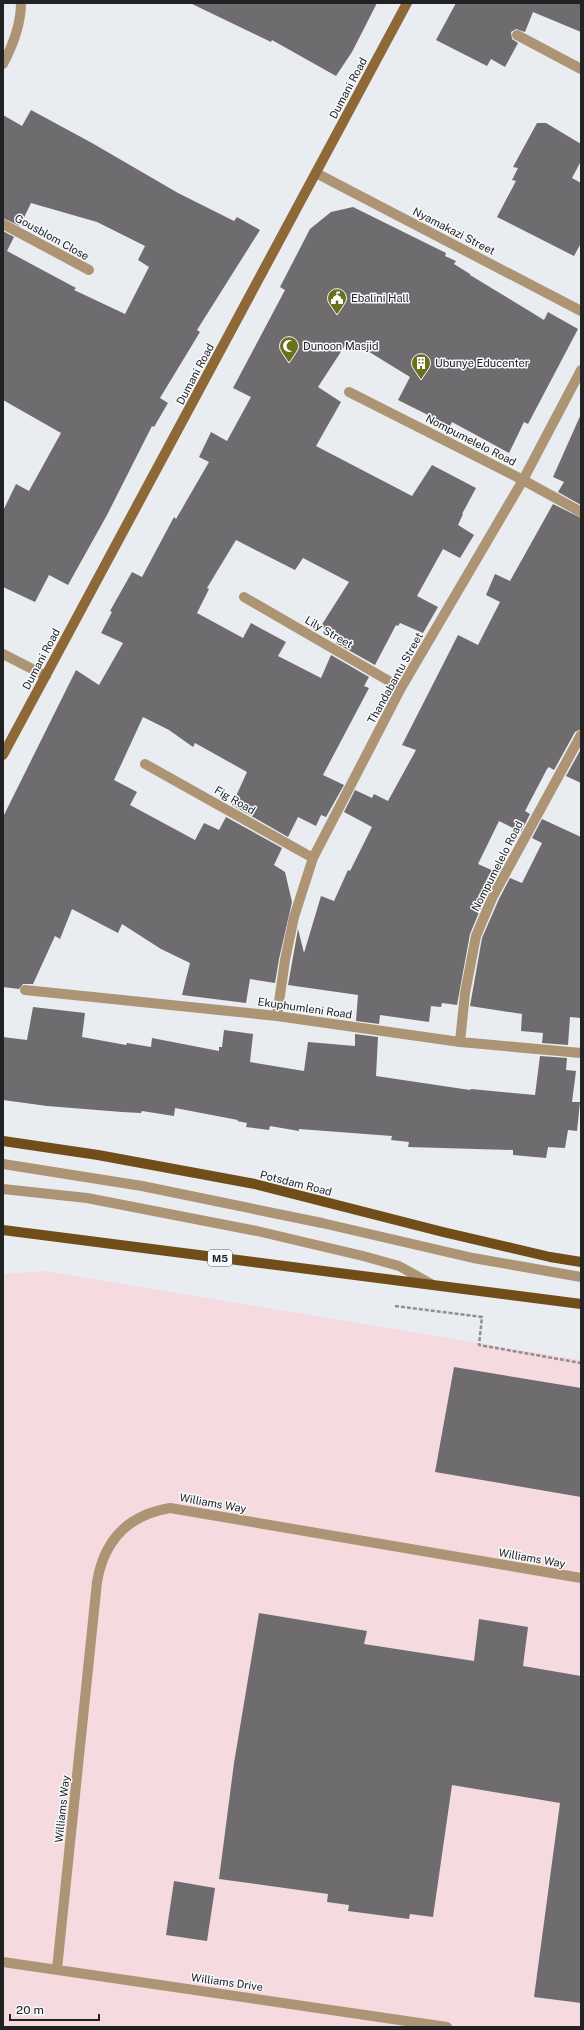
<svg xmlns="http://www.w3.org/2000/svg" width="584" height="2030" viewBox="0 0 584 2030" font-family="'Public Sans',sans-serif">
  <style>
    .industrial { fill: #f5dadf }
    .building { fill: #6f6c6f }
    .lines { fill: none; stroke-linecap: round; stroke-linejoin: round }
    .path { stroke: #8d8f91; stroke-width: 2.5; stroke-dasharray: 4 2; stroke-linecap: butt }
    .lane { stroke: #ad9474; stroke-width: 10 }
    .street { stroke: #ad9474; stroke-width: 10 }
    .secondary { stroke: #8e6937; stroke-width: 10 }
    .primary { stroke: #704d19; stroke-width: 10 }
    .labels { text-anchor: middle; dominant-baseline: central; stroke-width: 3; stroke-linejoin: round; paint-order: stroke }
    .shield { fill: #f7f9fd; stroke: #616264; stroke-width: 1 }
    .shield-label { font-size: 10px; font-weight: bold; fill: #212223 }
    .street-label { font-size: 11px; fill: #212223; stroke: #f7f9fd }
    .poi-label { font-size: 11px; fill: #212223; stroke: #f7f9fd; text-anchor: start }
  </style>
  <rect width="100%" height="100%" fill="#e9ecf0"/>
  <path class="industrial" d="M44,1271l537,89v667h-578v-753z"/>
  <path class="building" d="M190,3h187l-25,49 -16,24 -64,-36 -1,2z
    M456,3h125v29l-48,-20 -8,20 -9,-3 -5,3 1,7 6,4 -13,24 -14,-8 -4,7 -51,-26z
    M31,110l61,33 86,50 56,28 3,-4 23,13 -63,100 3,2 -40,66 8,5 -14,24 -2,-1 -45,89 -39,70 -19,-10 -14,27 -32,-15v-76l13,-27 13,7 32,-58 -58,-33v-169l11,6 -7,14 69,37 -2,2 51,24 24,-47 -11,-7 7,-14 -48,-24 -66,-19 -11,23 -17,-8v-103l19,11z
    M537,123h9l35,21v17l-9,17 9,5v60l-7,13 -77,-39 19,-36 -4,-1 6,-12 -5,-1z
    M353,207l93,46 -1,3 11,5 -2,3 16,10v1l74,45 4,-8 30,17 -50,95 -4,-2 -15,31 -57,-31 -2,4 -52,-26 12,-23 -52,-32 -1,1 -9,-5 -30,46 23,15 -25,44 96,50 20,-31 44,23 -14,26h1l-5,11 16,10 -14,23 -17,-9 -26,47 21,11 -15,26 -23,-10 -2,3 -2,-1 -21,40 -39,-22 3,-6 -18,-11 28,-44 -46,-24 -8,12 -59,-30 -29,48 2,1 -12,24 46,25 8,-15 35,19 -8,14 43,22 10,-23 38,22 -5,9 5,2 -46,87 21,10 -18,32 -5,-2 -5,11 -18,-9 -10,20 -56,-32 15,-33 -52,-29 -2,4 -24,-17 -26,-13 -29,63 23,12 -7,13 65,35 9,-17 15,7 7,-13 56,31 -8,17 11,7 7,30 -13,57 -4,24 -25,-4 -4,24 -64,-8 8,-32 -29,-14 -39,-25 -4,9 -46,-24 -12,30 -5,-3 -22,48h-10l-4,5 -16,-2v-170l73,-147 23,15 24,-42 -22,-10 11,-21 -2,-1 22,-39 10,5 32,-60 2,2 33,-57 -10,-5 12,-25 16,9 24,-44 -18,-9 52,-98 -5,-3 30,-58 21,-17z
    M581,414v91l-23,-13 6,-10 -11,-5z
    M553,504l28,14v211l-6,3 -21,38 -5,-3 -2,2 -22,42 5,3 -9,18 -22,-11 -21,43 20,9 -11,20 -17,41 -13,71 -15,-2 -1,4 -10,-1 -2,16 -49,-7 -1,9 -23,-3 2,-26 -70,-10 10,-56 6,24 17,-57 13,5 14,-31 2,1 22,-44 -28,-15 11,-22 17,8 2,-4 14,7 28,-51 -14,-5 56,-110 20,10 22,-43 -14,-7 9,-21 15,7z
    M581,749v34l-15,-7z
    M542,819l39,18v181l-11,-1 -2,28 -26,-2 1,-10 -22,-2 1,-17 -52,-8 12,-68 17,-39 11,-21 12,5 20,-40 -10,-5z
    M33,1007l52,6 -3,24 44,8 1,-2 24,4 1,-9 67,13v-4h3l2,-17 29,4 -3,28 54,9 4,-29 47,4v-12l23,3 -2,39 94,14 1,-1 64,6 5,-39 27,2 -1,12 10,1 -4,31h8l-3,29 -9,-1 -3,18 -17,-1 -2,11 -33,-3v-5l-105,-3 1,-5 -18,-2 1,-4 -93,-7v2l-29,-5 -1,4 -23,-3 1,-4 -10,-2 1,-1 -63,-12 -1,8 -32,-5 -1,2 -19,-1 -75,-6 -44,-6v-63l24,3z
    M454,1367l127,21v109l-146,-25z
    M259,1613l108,18 -3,13 110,17 5,-42 49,8 -5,39 58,10v327l-47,-6 26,-194 -108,-18 -19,132 -23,-3 -1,5 -61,-8 1,-6 -22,-3 1,-8 -109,-15 15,-116z
    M174,1881l41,7 -8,53 -41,-6z"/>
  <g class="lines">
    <path class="path" d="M395,1306l87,11 -3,28 102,18"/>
    <path class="lane" d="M3,1164l139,22 180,37 151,35 108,19
      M3,1189l84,9 170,33 106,25 36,10 34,19
      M3,1962l444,65
      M57,1969l40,-387c7,-42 31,-67 73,-74l411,70"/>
    <path class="street" d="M517,35l64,34
      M3,64c10,-19 18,-39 18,-61
      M316,173l265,138
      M3,224l86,46
      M349,392l174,88 58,32
      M244,597l157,91
      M3,654l43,22
      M145,764l168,94
      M25,990l252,26 183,26 121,11
      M277,1016l8,-56 9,-43 19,-59 88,-170 122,-208 58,-110
      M460,1042l5,-49 11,-57 17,-40 88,-161"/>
    <path class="secondary" d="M3,755l404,-752"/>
    <path class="primary" d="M3,1141l95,14 157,29 188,48 107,25 31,5
      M3,1230l578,74"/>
  </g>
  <defs>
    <symbol id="civic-pin" viewBox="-11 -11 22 30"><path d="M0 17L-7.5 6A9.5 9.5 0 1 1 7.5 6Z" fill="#68711a" stroke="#f7f9fd"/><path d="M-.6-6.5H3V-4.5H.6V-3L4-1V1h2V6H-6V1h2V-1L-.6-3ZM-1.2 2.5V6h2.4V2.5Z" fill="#fff"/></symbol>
    <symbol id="mosque-pin" viewBox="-11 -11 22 30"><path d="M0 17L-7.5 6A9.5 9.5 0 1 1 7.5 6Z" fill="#68711a" stroke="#f7f9fd"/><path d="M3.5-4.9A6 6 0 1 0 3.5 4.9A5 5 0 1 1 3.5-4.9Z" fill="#fff"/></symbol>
    <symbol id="building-pin" viewBox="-11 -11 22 30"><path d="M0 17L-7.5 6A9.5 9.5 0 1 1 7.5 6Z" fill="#68711a" stroke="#f7f9fd"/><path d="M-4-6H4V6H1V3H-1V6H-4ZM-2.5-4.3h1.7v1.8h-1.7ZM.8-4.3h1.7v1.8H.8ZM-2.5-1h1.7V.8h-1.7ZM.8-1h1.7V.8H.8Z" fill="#fff"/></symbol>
  </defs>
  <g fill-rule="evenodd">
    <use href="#civic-pin" x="326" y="287" width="22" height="30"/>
    <use href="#mosque-pin" x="278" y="335" width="22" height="30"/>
    <use href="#building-pin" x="410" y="352" width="22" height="30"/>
  </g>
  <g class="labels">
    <rect class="shield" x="208" y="1250" width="24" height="16" rx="3"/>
    <g class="shield-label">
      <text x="220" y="1258">M5</text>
    </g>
    <g class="street-label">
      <text transform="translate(348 88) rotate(-62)">Dumani Road</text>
      <text transform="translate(454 231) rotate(27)">Nyamakazi Street</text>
      <text transform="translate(52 237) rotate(29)">Gousblom Close</text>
      <text transform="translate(195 374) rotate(-62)">Dumani Road</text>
      <text transform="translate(471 440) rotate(27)">Nompumelelo Road</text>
      <text transform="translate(329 632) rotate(30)">Lily Street</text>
      <text transform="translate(41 659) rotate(-62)">Dumani Road</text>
      <text transform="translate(395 678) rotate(-61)">Thandabantu Street</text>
      <text transform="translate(235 800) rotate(30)">Fig Road</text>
      <text transform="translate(497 866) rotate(-63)">Nompumelelo Road</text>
      <text transform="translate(305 1008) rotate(8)">Ekuphumleni Road</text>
      <text transform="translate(296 1183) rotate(14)">Potsdam Road</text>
      <text transform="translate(213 1503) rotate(10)">Williams Way</text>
      <text transform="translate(532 1558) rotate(10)">Williams Way</text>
      <text transform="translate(62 1809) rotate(-84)">Williams Way</text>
      <text transform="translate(227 1982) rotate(8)">Williams Drive</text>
    </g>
    <g class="poi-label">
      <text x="351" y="298">Ebalini Hall</text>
      <text x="303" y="346">Dunoon Masjid</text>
      <text x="435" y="363">Ubunye Educenter</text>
    </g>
  </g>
  <rect width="584" height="2030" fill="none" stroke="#212223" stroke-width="8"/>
  <path d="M10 2014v6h89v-6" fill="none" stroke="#212223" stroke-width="2"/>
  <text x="16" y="2014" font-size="12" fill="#212223" stroke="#f7f9fd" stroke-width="3" paint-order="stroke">20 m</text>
</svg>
